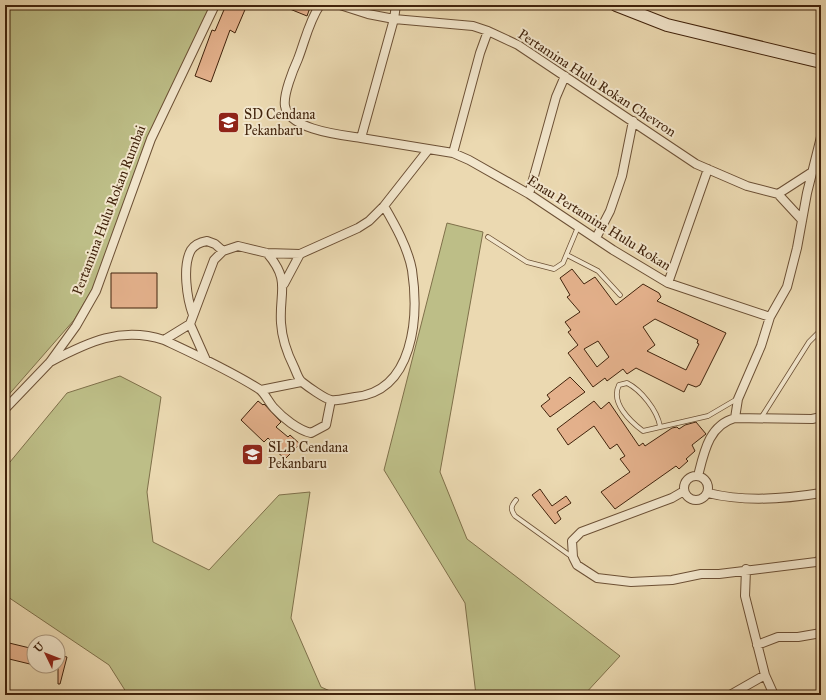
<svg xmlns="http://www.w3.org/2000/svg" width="826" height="700" viewBox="0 0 826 700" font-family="'IM FELL Great Primer',serif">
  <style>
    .green { fill: #bdbe87; stroke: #7f704a }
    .building { fill: #e4b18c; stroke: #41230c; fill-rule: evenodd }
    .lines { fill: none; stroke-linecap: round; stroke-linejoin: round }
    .lane-casing { stroke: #6c5035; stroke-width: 5.5 }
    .street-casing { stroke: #6c5035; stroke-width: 10 }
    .secondary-casing { stroke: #41230c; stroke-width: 14 }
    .lane { stroke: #f2e6cc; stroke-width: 4 }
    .street { stroke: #f2e6cc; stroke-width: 8 }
    .secondary { stroke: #f2e6cc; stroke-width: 12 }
    .labels { text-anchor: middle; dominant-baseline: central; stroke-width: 4; stroke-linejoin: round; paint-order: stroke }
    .street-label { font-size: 14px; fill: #41230c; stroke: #f2e6cc }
    .poi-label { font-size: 14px; fill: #41230c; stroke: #f2e6cc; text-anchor: start }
  </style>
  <rect width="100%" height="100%" fill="#ebd9b1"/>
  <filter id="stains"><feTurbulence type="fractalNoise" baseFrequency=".005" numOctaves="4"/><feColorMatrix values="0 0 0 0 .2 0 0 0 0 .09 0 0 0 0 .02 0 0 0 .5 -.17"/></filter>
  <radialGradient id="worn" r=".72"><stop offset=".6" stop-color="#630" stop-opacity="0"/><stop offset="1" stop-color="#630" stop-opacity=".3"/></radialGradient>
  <path class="green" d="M5,5h205l-116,281 -20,34 -69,79z
    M447,223l36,9 -43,240 27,67 153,117 -36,39h-108l-11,-92 -81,-133z
    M120,376l41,21 -14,95 6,50 56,28 70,-75 31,-3 -19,126 30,69 18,8h-211l-19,-30 -104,-70v-127l62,-75z"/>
  <path class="building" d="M226,5h21l-12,28 -5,-3 -19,52 -16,-6 17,-46 3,1z
    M280,5h31l-4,11z
    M572,269l12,15 11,-7 21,28 27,-21 16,9 2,4 -4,4 69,32 -26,52 -4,2 -8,-3 -4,8 -48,-24 -9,6 -4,-5 -16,12 -2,-3 -12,9 -25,-34 10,-8 -10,-13 3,-2 -6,-8 15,-10 -13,-15 3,-2 -10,-17zM655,319l43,21 -1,3 2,1 -13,26 -39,-19 8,-6 -12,-18zM598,341l11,16 -12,10 -13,-18z
    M111,273h46v35h-46z
    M570,377l15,15 -35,25 -9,-11 9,-7 -3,-4z
    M258,401l5,4 1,-1 17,18 -5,5 12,10 2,-2 10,9 -15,15 -11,-10 3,-2 -9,-9 -4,4 -23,-22z
    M594,401l7,8 8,-7 30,44 4,-3 2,3 27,-18 5,-1 2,2 6,-4 11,-3 10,12 -14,11 3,6 -9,8 2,2 -9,8 -3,-3 -61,43 -14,-17 29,-20 -10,-13 5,-3 -8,-12 -7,5 -16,-23 -26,19 -11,-16z
    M540,489l12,17 14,-10 5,7 -14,9 4,7 -6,5 -23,-29z
    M5,642l29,7v16l-29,-7z
    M58,655l9,2 -7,27h-2z"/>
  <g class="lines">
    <defs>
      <path id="lane" d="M488,237l39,25 27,7 9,-6 15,-36
        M567,255l31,16 22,24
        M761,418l48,-76 12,-12
        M660,426c-3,-16 -19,-36 -33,-43l-8,2c-9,18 12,37 24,46l65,-15 29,-17
        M516,500c-5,6 -6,9 -1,16l57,41"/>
      <path id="street" d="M320,5c-11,16 -15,36 -22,54 -5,11 -15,36 -13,47 4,24 57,29 76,32l33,-119 2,-14
        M340,5l28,9 26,5 79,7 15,5 30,14 178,119 51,22 31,8
        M361,138l92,15 16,7 60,34 84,56 55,33 102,34 17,-30 10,-39 10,-55 14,-56
        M453,153l27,-100 8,-22
        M529,194l27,-97 9,-21
        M778,194l34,-22
        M778,194l24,26
        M596,238l14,-27 12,-35 11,-55
        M267,253c24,28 12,38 14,70 1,16 6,30 13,44 2,4 4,12 8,15 5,4 23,17 29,18 6,1 17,-2 24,-3 59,-6 64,-80 57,-127 -4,-22 -17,-45 -28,-64
        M668,283l40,-114
        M284,284l16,-30
        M193,315c-6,-16 -11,-49 -2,-65 4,-6 10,-8 16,-9l8,3 8,7
        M190,324l16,36
        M164,340c32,15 65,30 95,49 6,4 10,14 15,19 9,10 24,22 37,25l15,-8 5,-25
        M50,362c38,-20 71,-36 114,-22l26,-16 24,-64 9,-9 15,-5 29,7 33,1 58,-26 11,-7 15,-15 44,-56
        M261,390l40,-8
        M5,409l45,-47 26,-36 20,-35 55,-152 64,-134
        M735,418l3,-19 23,-53 9,-29
        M684 488a12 12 0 1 1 24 0a12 12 0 1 1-24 0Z
        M698,476c6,-24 11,-51 37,-58l77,1 9,-2
        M684,491l-12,7 -91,34 -9,9 1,16 4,8 20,13 34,4 41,-2 29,-6h18l97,-12 5,-2
        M708,493c36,9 77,6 113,0
        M746,569l-1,27 20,79 9,20
        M757,645l21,-8h20l23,-4
        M730,695l35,-20"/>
      <path id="secondary" d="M616,5l51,20 154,37"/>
    </defs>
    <use href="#lane" class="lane-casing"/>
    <use href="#street" class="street-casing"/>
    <use href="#secondary" class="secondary-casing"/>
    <use href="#lane" class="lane"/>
    <use href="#street" class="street"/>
    <use href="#secondary" class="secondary"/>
  </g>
  <defs>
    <symbol id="school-square" viewBox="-11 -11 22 22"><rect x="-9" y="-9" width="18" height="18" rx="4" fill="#8f2418" stroke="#f2e6cc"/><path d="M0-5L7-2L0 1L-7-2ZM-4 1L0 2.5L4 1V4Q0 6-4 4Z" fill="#fff"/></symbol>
  </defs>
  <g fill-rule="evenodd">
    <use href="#school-square" x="216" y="110" width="25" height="25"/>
    <use href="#school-square" x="240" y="442" width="25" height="25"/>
  </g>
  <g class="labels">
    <g class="street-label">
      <text transform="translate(597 83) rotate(33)">Pertamina Hulu Rokan Chevron</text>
      <text transform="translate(109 210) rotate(-69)">Pertamina Hulu Rokan Rumbai</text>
      <text transform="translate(599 223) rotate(32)">Enau Pertamina Hulu Rokan</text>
    </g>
    <g class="poi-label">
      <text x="244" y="114">SD Cendana<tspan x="244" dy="16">Pekanbaru</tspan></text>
      <text x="268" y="447">SLB Cendana<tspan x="268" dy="16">Pekanbaru</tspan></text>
    </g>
  </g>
  <rect width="826" height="700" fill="none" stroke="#ebd9b1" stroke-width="20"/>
  <rect x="6" y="6" width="814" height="688" fill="none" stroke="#41230c" stroke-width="2"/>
  <rect x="10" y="10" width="806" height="680" fill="none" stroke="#41230c"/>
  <g transform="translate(46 654) rotate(313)"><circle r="19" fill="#f2e6cc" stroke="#ab987f"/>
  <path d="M0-3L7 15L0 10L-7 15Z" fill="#8f2418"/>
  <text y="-6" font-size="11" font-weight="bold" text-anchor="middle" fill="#41230c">U</text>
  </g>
  <rect width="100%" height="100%" filter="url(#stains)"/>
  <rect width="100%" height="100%" fill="url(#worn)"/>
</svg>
